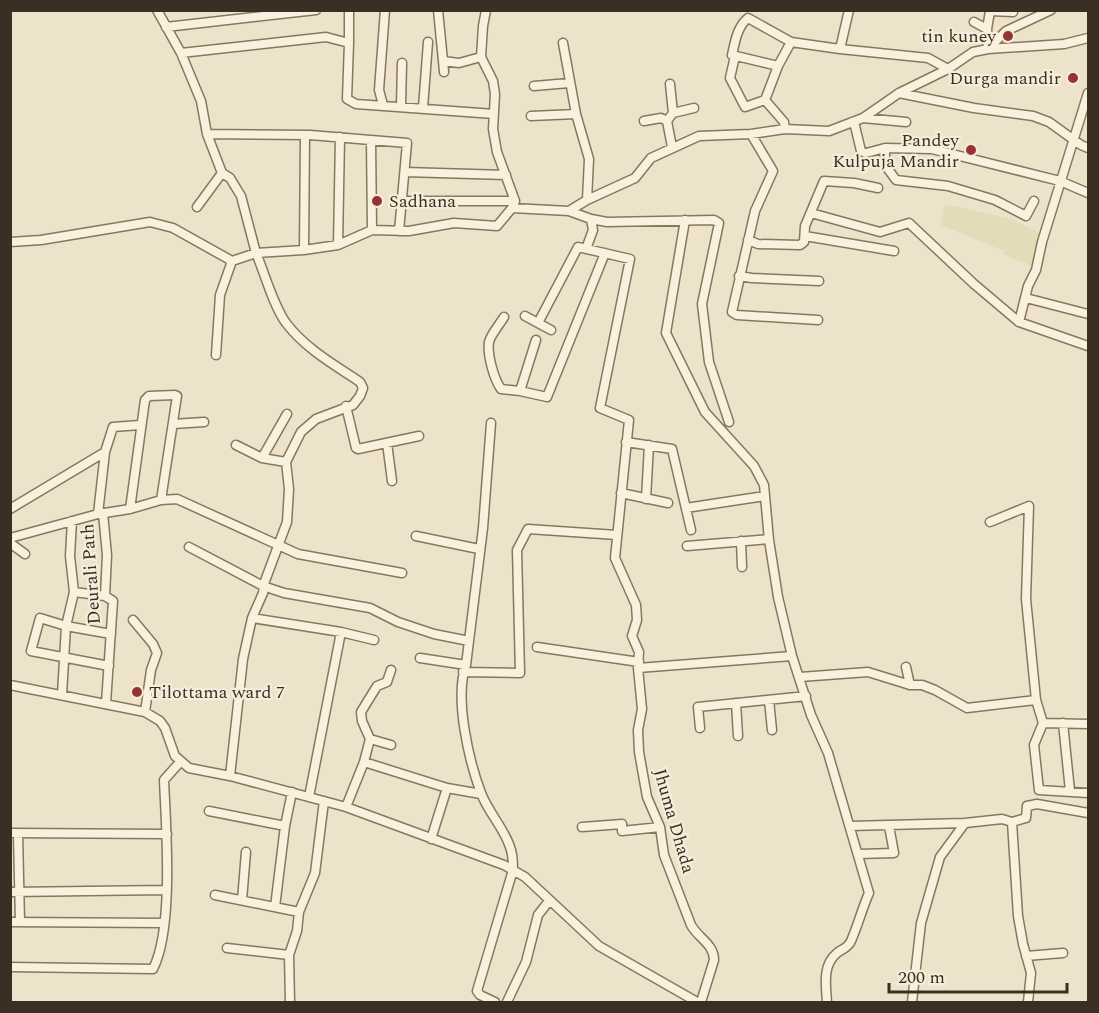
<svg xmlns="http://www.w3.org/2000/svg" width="1099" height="1013" viewBox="0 0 1099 1013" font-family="Spectral,serif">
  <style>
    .farmland { fill: #e2dcb8 }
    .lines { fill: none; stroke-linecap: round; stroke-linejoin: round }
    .minor-casing { stroke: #89765f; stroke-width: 11 }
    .minor { stroke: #f8f1de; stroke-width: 8 }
    .poi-dot { fill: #953432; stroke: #f5edda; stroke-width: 2 }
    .labels { text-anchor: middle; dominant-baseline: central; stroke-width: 4.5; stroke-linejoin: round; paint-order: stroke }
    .poi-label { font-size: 18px; fill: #3b2e22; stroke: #f5edda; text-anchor: end }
    .street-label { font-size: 18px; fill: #3b2e22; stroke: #f5edda }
  </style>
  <rect width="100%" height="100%" fill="#ede3cb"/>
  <path class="farmland" d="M945,204l67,15 36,18 -9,32 -36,-15 1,-3 -63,-26z"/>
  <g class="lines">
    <defs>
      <path id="minor" d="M157,10l24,43 20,48 6,33 15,39 8,5 11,18 15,57 48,-3 34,-5 34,-15 37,1 45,-8 43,3 15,-18 57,3 22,8 16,3 107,-2 5,3 -17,81 7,58 20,60
        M349,10v33l-2,56 9,5 138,10
        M438,10l5,51
        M486,10l-3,16 -2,31 12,24 2,13 -2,35 4,23 18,49 -3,7
        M849,10l-9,39 88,9 20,11
        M1013,12l-23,-1 -3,18 1,20 76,-5 24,-6
        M974,22l13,7
        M166,27l150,-17
        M563,43l13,71 13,45 -2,41
        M181,53l145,-16 23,6
        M735,56l-5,22 15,29 20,-7
        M778,66l-46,-11c3,-13 5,-28 16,-37l43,24
        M444,72l-1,-11 16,2 22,-6
        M670,84l3,29 -6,8 5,26
        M534,86l35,-3
        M899,93l75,15 59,8 16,6 32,23 7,3
        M383,105l-4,-15 6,-80
        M401,106l1,-43
        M423,108l5,-66
        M673,113l21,-5
        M531,116l45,-2
        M863,118l43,4
        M644,121l17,-3 6,3
        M852,122l3,4 6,25 5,2 19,-5 47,1 128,32 28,12
        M785,129l-1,-7 -19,-22 13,-34 13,-24 49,7
        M207,134l103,1 97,8 -8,88
        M751,134l22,37 -18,40 -23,101 5,3 81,5
        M371,140l1,90
        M885,148v17l11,15 52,6 47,14 31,16 8,-15
        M405,172l101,3
        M402,201h113
        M197,207l25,-34
        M569,211l18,-11 48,-22 16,-20 48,-22 52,-2 34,-5 44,2 34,-13 36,-25 49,-24 25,-17 15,-3 18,-18 45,-21
        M811,213l69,19 29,-9 65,61 45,38 69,24
        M685,220l-19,113 39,79 49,54 10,19 5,55 9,57 14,59 19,59 17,38 41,140c-7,16 -11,32 -18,48 -3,7 -9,8 -14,12 -15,12 -11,33 -10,49
        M805,236l89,15
        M748,240l10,4 42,1 4,-3 1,-16 19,-45 30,2 24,5
        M10,242l31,-2 109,-18 23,6 59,33 24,-8c9,21 17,52 30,70 20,26 47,41 74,59l3,6 -3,8 -7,9 -37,14 -15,13 -15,30 3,27 -2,33 -22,59 -2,12 -11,25 -9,41 -13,117
        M338,245l2,-108
        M586,249l7,-19 -2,-11
        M304,250l1,-115
        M739,276l13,2 67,3
        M1026,298l62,16
        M525,316l13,7 40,-76 52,12 -30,149 29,12 -14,138 21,47 1,15 -5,16 7,16 -1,16 4,41 -4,21 1,22 8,45 13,30 4,28 27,70c7,13 23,19 23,35l-13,42
        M504,317c-4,7 -13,17 -15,25 -2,13 5,37 12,47l19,2
        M1019,322l9,-36 8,-16 6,-28 46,-149
        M538,323l13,7
        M536,340l-16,51 27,6 58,-144
        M216,355l4,-60 12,-34
        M346,406l10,42 2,1 61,-13
        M491,423l-8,105 -17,137c-12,33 3,96 15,128 7,19 23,35 29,54 3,7 3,16 3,23l-36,121 3,4 15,7
        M173,424l31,-2
        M626,442l46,7 19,81
        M387,443l5,38
        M236,445l26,13 24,4
        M262,458l25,-44
        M621,493l47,10
        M646,499l3,-54
        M686,508l79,-12
        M10,509l95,-57
        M130,509l15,-109 4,-4 26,-1 2,1 -16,104
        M103,513l4,42 -2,41 8,5 -7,102
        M98,514l7,-62 8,-25 27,-2
        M990,522l39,-16 -3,93 10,101 7,23 45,1
        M416,536l63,13
        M10,538l88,-24 32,-5 31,-9 16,-1 121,55 104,19
        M741,541l1,26
        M10,543l15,11
        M687,546l82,-7
        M189,547l74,39 21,7 86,15 28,14 36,12 35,7
        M74,592l31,4
        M252,618l89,14 33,8
        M133,620l20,24 4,9 -6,17 -6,42
        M537,647l102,15
        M420,658l46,7
        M109,666l-78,-15 9,-33 26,8 45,8
        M906,667l4,18
        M638,668l154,-12
        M463,672l57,1 -3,-123 11,-21 89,6
        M800,677l68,-5 42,13h12l13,5 32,18 69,-8
        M10,685l135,27 15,9 5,7 10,28 14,12 41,8 116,31 158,58 21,12 74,69 98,56
        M62,695l4,-69 8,-34 -4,-36 2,-35
        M769,700l3,30
        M736,703l2,33
        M1043,723l-9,22 5,45 49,3
        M1063,723l7,68
        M700,728l-2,-21 108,-11
        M370,739l21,6
        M364,762l83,26
        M309,797l32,-165
        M346,807l18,-45 6,-23 -8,-18 -1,-9 16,-26 10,-4 4,-12
        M209,811l76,15
        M1012,822l6,94 5,28 8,29 -3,29
        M850,826l115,-3 37,-4 10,3 14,-4 1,-12 10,-2 51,9
        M582,827l40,-3v7l38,-4
        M10,833l157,1
        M18,834l2,88
        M431,839l16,-51 34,6
        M859,854l35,-1 -5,-27
        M10,892l155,-2
        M215,895l84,17
        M242,900l4,-48
        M275,907l10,-81 7,-34
        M10,922l154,1
        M227,948l62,7
        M1026,956l37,-3
        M10,967l143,2c21,-41 13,-142 11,-189l16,-18
        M290,1002l-1,-47 8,-24 2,-19 16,-39 9,-72
        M507,1002l19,-40 12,-47 11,-14
        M912,1002l9,-79 19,-66 25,-34"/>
    </defs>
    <use href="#minor" class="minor-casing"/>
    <use href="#minor" class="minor"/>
  </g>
  <g class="poi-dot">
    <circle cx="1008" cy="36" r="6"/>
    <circle cx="1073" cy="78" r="6"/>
    <circle cx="971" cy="150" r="6"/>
    <circle cx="377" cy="201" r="6"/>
    <circle cx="137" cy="692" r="6"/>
  </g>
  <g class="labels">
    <g class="poi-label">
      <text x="996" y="36">tin kuney</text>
      <text x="1061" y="78">Durga mandir</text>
      <text x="959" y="140">Pandey<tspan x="959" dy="21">Kulpuja Mandir</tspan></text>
      <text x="389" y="201" text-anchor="start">Sadhana</text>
      <text x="149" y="692" text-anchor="start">Tilottama ward 7</text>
    </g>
    <g class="street-label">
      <text transform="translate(91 574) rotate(-94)">Deurali Path</text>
      <text transform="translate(674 821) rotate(74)">Jhuma Dhada</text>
    </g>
  </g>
  <rect width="1099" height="1013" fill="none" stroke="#3b2e22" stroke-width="24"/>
  <path d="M889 983v9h178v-9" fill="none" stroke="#3b2e22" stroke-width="3"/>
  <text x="898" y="983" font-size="18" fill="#3b2e22" stroke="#f5edda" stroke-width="4.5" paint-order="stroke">200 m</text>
</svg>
